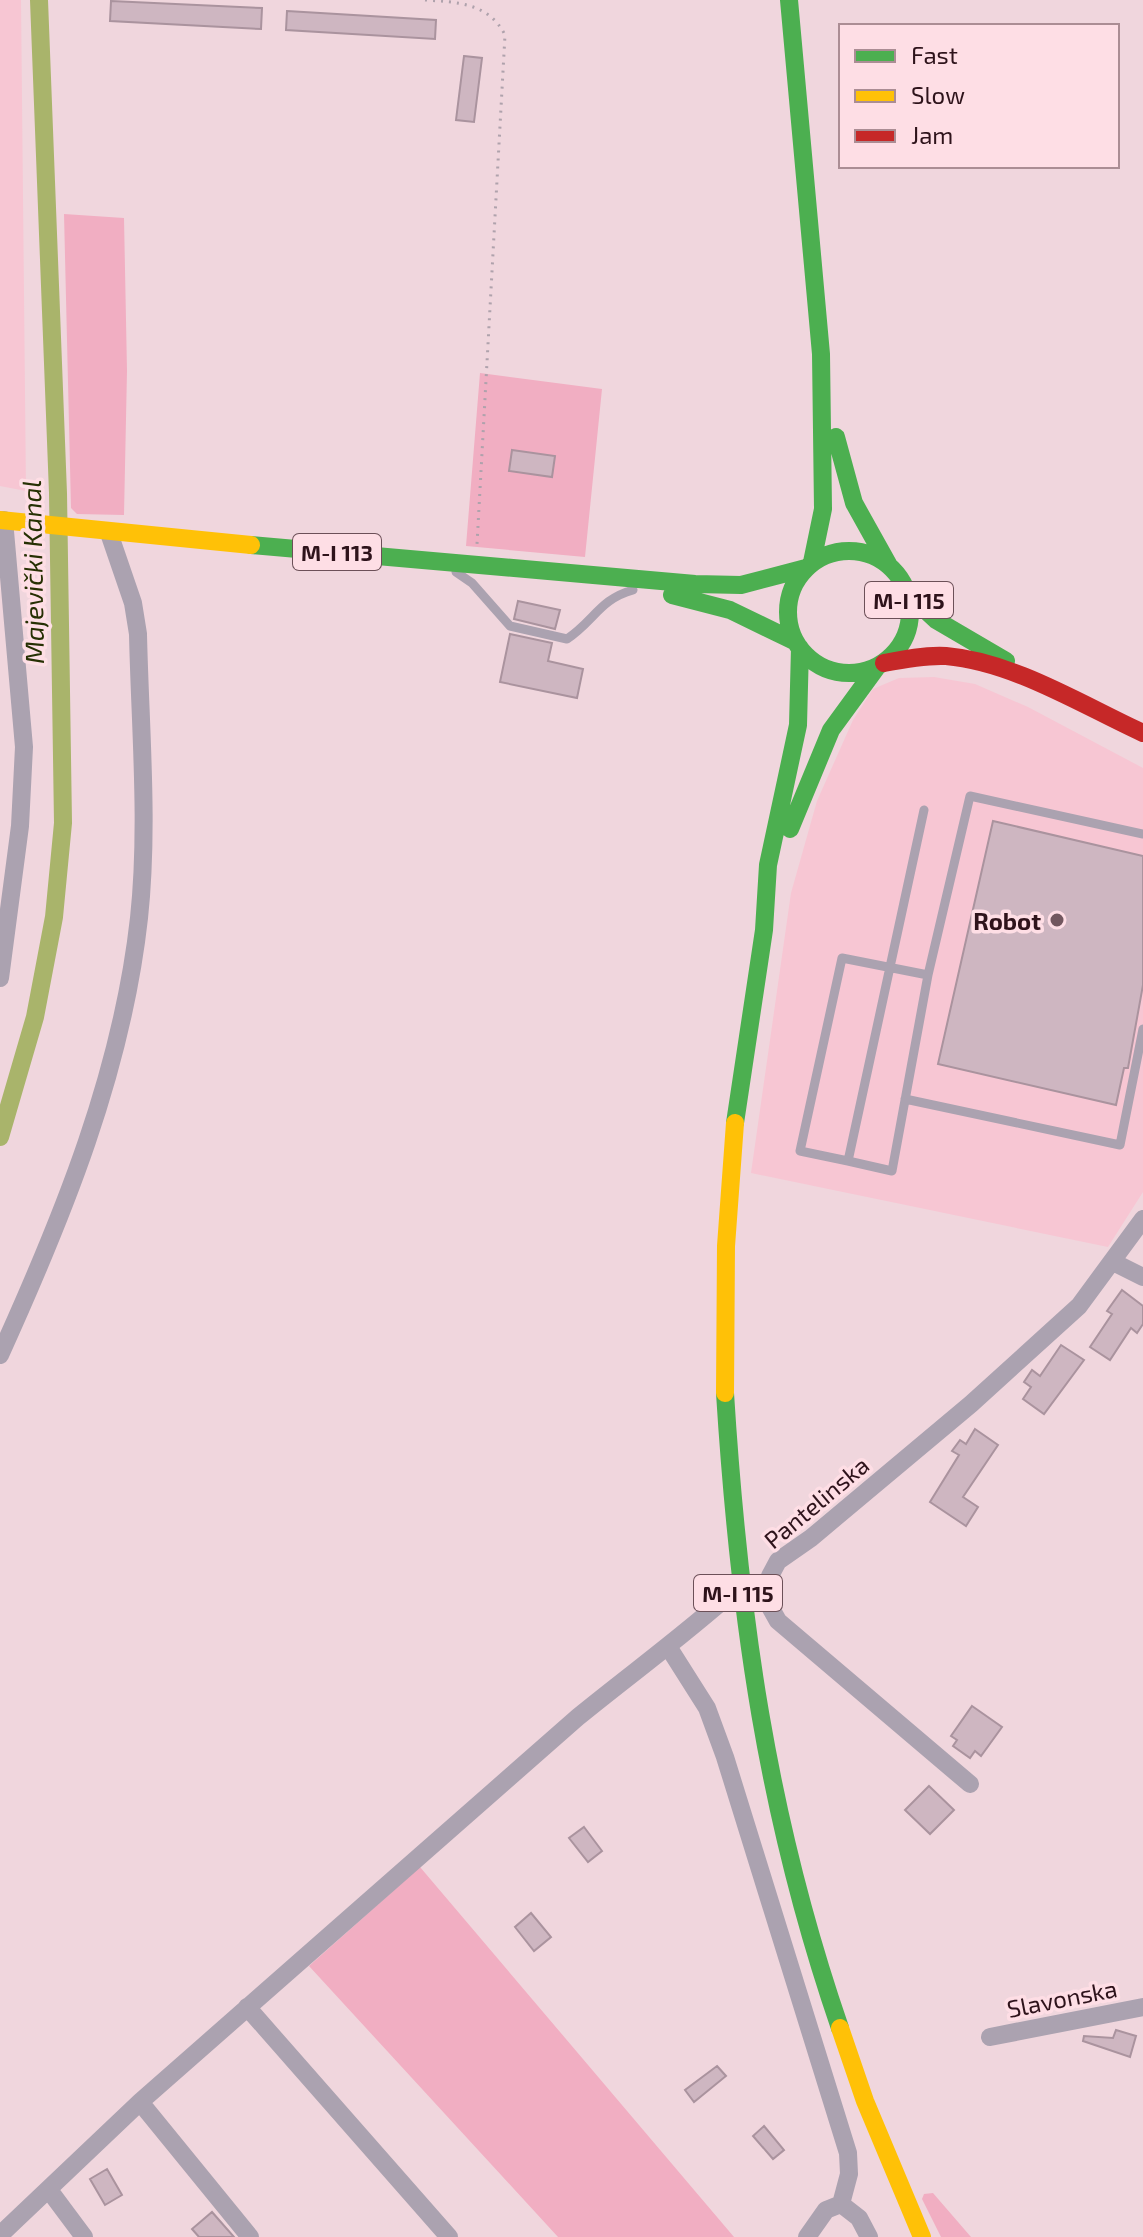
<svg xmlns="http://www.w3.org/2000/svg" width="1143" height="2237" viewBox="0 0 1143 2237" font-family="'Exo 2',sans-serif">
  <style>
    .built { fill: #f7c6d3 }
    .green { fill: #f1aec2 }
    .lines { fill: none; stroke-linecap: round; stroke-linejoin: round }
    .canal { stroke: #a9b46b; stroke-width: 18 }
    .building { fill: #ceb6c1; stroke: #aa939e; stroke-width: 2 }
    .path { stroke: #afa2ac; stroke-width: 3; stroke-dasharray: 2 6; stroke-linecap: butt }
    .lane { stroke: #aba2b0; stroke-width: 9 }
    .street { stroke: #aba2b0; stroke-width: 18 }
    .fast { stroke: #4caf50; stroke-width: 18 }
    .slow { stroke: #ffc107; stroke-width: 18 }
    .jam { stroke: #c62828; stroke-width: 18 }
    .poi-dot { fill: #72575f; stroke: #fedee5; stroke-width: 3 }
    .labels { text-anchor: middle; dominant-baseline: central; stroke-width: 7; stroke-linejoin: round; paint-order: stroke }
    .shield { fill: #fedee5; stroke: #6c5058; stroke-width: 2 }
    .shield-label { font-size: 22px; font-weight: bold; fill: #2e131b }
    .poi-label { font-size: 24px; font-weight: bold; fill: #2e131b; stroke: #fedee5; text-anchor: end }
    .street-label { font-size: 24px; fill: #2e131b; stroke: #fedee5 }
    .water-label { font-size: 26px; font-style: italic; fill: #263003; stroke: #fedee5 }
  </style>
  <rect width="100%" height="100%" fill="#f0d6dd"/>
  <path class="built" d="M0,0h21l5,491 -26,-5z
    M934,677l41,7 53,23 115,61v424l-35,55 -357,-74 40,-280 26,-92 36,-81 20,-31 26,-11z"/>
  <path class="green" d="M64,214l60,4 3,153 -3,144 -47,-1 -6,-6z
    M480,373l122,16 -17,168 -119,-11z
    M420,1867l314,370h-176l-249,-271z
    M933,2193l38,44h-30l-19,-38 2,-5z"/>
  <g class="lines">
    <path class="canal" d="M0,1137l35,-120 19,-100 9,-94 -5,-330 -19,-493"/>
  </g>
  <path class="building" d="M111,1l151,7 -1,21 -151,-8z
    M287,11l149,9 -1,19 -149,-9z
    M464,56l18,2 -8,64 -18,-2z
    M512,450l43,6 -3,21 -43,-6z
    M518,601l42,9 -5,19 -41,-10z
    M510,634l42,9 -4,18 35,8 -6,29 -77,-16z
    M993,821l150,35v129l-15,83h-4l-8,37 -178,-41z
    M1122,1290l21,16v18l-6,9 -6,-5 -21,32 -20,-13 22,-33 -5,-3z
    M1061,1345l23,15 -40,54 -21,-15 8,-12 -7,-5 8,-12 8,6z
    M975,1429l23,16 -35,52 15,10 -12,19 -36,-24 29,-47 -7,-4 8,-11 6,4z
    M972,1706l30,21 -21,29 -6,-5 -5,7 -17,-12 4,-6 -6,-4z
    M929,1786l25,24 -24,24 -25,-24z
    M584,1827l18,24 -14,11 -19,-24z
    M531,1913l20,24 -17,14 -19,-24z
    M1116,2030l20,6 -6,21 -47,-16 1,-5 29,2z
    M717,2066l9,10 -32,26 -9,-12z
    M764,2126l20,24 -11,9 -20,-23z
    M107,2169l15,26 -17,10 -15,-26z
    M212,2212l22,25h-35l-7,-8z"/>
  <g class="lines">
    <path class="path" d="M425,0c32,2 64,3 80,35l-28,509"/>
    <path class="lane" d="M456,572l16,11 38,43 57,13c27,-18 33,-40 66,-49
      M924,810l-76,351 -48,-10 42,-193 86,17 42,-179 173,38
      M905,1099l215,46 23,-116
      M848,1161l44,10 36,-196"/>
    <path class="street" d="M0,978l20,-152 4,-79 -20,-227
      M1113,1262l30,15
      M0,1355c63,-139 122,-283 139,-437 10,-93 1,-191 -1,-284l-5,-31 -24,-70
      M669,1648l38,60 18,49 123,396 1,21 -8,30
      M970,1784l-192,-163 -9,-16 1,-29 8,-15 33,-23 160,-134 108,-98 64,-87
      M247,2007l202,230
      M990,2037l153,-30
      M140,2102l110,135
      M49,2190l35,47
      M0,2235l140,-133 438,-385c54,-44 108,-83 159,-129
      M807,2237l19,-27 15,-6 18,14 10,19"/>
    <path class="fast" d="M789,0l32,354 2,155 -11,53
      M836,437l18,66 34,61
      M251,545l444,39 46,1 65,-17
      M788 612a61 61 0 1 1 122 0a61 61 0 1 1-122 0Z
      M908,594l28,26 70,41
      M672,595l58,15 66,32
      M790,829l41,-99 46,-63
      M735,1123l29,-193 4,-65 30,-140 2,-77
      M725,1393c14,223 42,423 115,635"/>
    <path class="slow" d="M0,520l251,25
      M725,1393l1,-147 9,-123
      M840,2028l25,73 57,136"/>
    <path class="jam" d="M884,663c20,-4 41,-8 62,-7 68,6 136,49 197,77"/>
  </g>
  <circle class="poi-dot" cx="1057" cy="920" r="8"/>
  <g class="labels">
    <g class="shield">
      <rect x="293" y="534" width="88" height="36" rx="6"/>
      <rect x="865" y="582" width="88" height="36" rx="6"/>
      <rect x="694" y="1575" width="88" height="36" rx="6"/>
    </g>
    <g class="shield-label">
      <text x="337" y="552">M-I 113</text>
      <text x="909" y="600">M-I 115</text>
      <text x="738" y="1593">M-I 115</text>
    </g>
    <g class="poi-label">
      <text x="1041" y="920">Robot</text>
    </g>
    <g class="street-label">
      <text transform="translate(816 1502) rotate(-40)">Pantelinska</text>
      <text transform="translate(1062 1998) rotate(-11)">Slavonska</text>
    </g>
    <g class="water-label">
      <text transform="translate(32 572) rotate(-91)">Majevički Kanal</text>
    </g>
  </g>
  <rect x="839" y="24" width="280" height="144" fill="#fedee5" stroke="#ab8d94" stroke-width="2"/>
  <rect x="855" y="50" width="40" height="12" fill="#4caf50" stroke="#ab8d94" stroke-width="2"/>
  <text x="911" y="64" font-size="24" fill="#2e131b">Fast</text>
  <rect x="855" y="90" width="40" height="12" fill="#ffc107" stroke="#ab8d94" stroke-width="2"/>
  <text x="911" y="104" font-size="24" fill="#2e131b">Slow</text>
  <rect x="855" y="130" width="40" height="12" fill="#c62828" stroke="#ab8d94" stroke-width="2"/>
  <text x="911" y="144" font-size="24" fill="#2e131b">Jam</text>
</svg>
